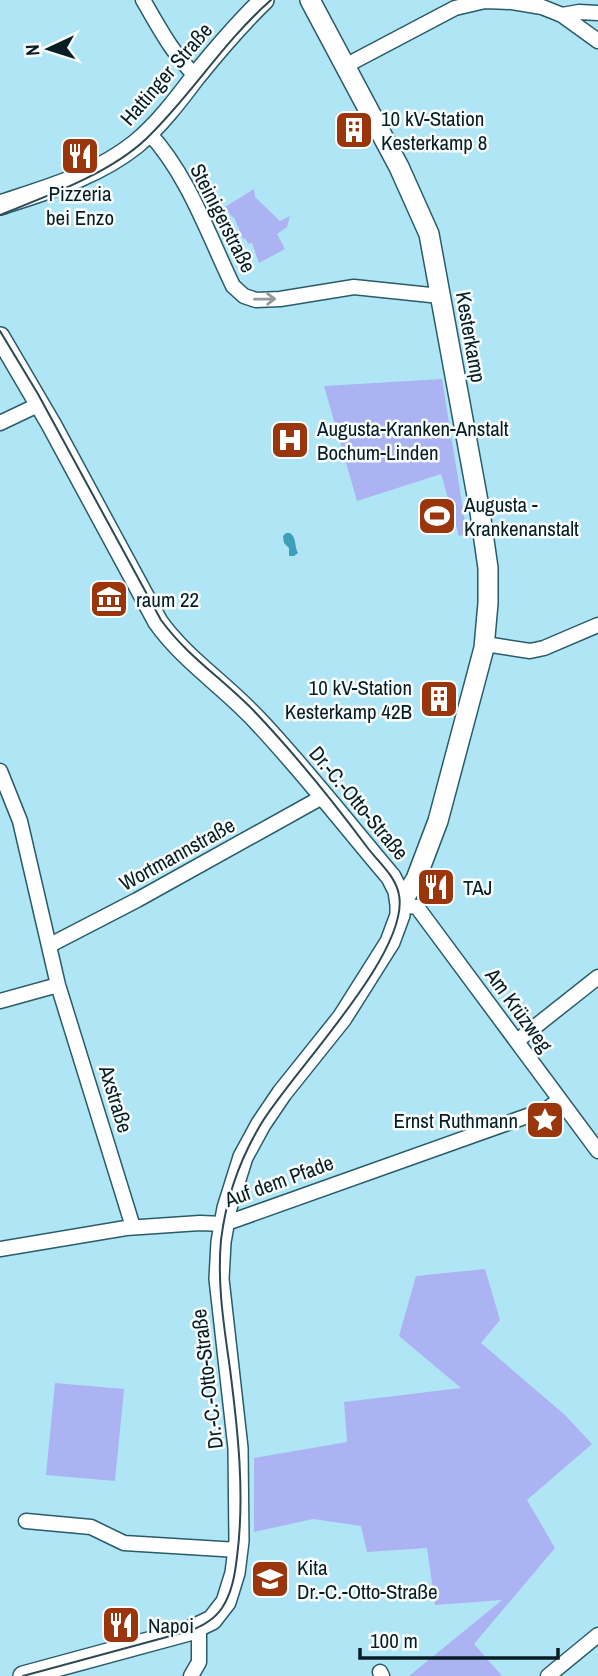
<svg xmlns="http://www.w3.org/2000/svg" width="598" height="1676" viewBox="0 0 598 1676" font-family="'Archivo Narrow',sans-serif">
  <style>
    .green { fill: #acb3f3 }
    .water { fill: #3d9fb9 }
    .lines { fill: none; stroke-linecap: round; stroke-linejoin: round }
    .street-casing { stroke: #295c6a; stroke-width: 17 }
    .secondary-casing { stroke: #295c6a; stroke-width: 22 }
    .street { stroke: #fff; stroke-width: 14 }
    .secondary { stroke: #fff; stroke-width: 19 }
    .tram { stroke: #2d4951; stroke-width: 2 }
    .oneway { stroke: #90999c }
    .labels { text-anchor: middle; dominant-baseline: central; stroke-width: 5; stroke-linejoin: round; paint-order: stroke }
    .street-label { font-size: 21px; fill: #081d23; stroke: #f8fdfe }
    .poi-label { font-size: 21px; fill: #081d23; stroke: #f8fdfe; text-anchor: start }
  </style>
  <rect width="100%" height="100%" fill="#b0e5f5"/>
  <path class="green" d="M254,189l1,8 25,24 10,-5 -3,11 -10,7 8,15 -26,14 -7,-20 -3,1 -4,-6 -2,1 -9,-22h-2l-7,-10z
    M442,379l25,155 -8,2 -18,-62 -84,27 -33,-115z
    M485,1269l15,51 -19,23 84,72 27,29 -65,56 28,48 -81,96 28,32h-93l93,-76 -67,5 -8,-57 -60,4 -6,-26 -48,-7 -59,13v-74l93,-16 -3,-40 117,-14 -62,-52 17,-60z
    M55,1383l69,6 -9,92 -69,-6z"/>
  <path class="water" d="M286,533h4c7,5 4,13 8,20l-4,3h-5v-8l-5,-5 -1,-7z"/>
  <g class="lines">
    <defs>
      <path id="street" d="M143,0c16,27 30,55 53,76
        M562,15l17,-3 19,1
        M345,66l110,-58 30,-7 27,1 30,5 20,8 36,26
        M149,133c39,42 59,101 84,153l11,10 12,4 24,-1 74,-12 86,9
        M0,423l40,-19
        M485,644l45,7 14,-3 54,-23
        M0,771l20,50 38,164 75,242
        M400,905l17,2 181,244
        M50,945l87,-45 187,-104
        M0,1001l58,-16
        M517,1041l81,-64
        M0,1249l126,-21 74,-5 24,1 323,-115 12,-9
        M26,1521l65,6 33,16 114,7
        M380,1672l2,4
        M191,1676l8,-14v-35
        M548,1676l50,-41"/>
      <path id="secondary" d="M310,0l89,167 30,67 51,278 8,56v35l-4,45 -46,173 -22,58 -16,26
        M0,205c48,-16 96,-29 136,-61 23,-19 42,-44 60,-68 21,-26 43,-52 68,-76
        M0,337l51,87 107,198c27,38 68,64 100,99 46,49 89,104 133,156l7,14 2,14v10l-10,27 -48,76 -60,75 -21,31 -18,33 -16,51 -6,34 -2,37 19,169 1,93 -4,32 -9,29 -14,18 -23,11 -166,45"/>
    </defs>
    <use href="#street" class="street-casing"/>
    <use href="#secondary" class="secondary-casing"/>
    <use href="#street" class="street"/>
    <use href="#secondary" class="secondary"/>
    <path class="tram" d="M0,215c47,-19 109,-41 146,-76 45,-43 77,-97 125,-139
      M0,331l38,63 123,226c26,36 63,60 93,91 40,42 78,89 113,136 11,15 29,29 32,48 11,58 -107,177 -138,229 -21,35 -35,75 -40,116 -4,44 3,86 9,129 8,62 15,126 7,188 -2,17 -5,36 -15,51 -8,12 -19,18 -33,23l-166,45"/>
  </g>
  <defs><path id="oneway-shaft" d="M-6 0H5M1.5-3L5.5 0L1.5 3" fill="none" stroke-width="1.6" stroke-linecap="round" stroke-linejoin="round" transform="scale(1.75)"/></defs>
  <use class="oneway" href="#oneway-shaft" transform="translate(265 299) rotate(-1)"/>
  <defs>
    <symbol id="building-square" viewBox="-11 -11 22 22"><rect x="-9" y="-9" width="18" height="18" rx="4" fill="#9b350b" stroke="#f8fdfe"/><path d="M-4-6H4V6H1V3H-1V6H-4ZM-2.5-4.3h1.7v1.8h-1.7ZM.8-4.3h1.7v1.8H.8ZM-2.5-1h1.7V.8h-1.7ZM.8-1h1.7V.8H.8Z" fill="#fff"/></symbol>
    <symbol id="restaurant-square" viewBox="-11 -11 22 22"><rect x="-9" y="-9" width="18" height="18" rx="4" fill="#9b350b" stroke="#f8fdfe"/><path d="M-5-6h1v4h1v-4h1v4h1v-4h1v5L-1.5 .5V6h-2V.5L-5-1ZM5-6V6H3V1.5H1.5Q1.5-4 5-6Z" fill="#fff"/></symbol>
    <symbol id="hospital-square" viewBox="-11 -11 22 22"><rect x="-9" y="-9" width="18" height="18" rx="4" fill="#9b350b" stroke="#f8fdfe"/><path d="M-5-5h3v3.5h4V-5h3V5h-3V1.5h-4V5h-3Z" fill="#fff"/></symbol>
    <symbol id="stadium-square" viewBox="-11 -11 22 22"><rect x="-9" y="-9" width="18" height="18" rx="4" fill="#9b350b" stroke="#f8fdfe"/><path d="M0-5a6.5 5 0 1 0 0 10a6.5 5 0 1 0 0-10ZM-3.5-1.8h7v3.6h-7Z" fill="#fff"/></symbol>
    <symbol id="museum-square" viewBox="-11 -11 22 22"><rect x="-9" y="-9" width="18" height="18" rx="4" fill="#9b350b" stroke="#f8fdfe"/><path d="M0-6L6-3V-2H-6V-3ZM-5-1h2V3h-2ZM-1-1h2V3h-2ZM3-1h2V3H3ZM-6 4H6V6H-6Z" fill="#fff"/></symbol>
    <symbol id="sight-square" viewBox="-11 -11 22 22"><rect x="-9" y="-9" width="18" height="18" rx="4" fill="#9b350b" stroke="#f8fdfe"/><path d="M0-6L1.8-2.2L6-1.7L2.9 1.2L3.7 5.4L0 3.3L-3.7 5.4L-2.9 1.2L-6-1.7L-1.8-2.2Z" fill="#fff"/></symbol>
    <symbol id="school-square" viewBox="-11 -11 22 22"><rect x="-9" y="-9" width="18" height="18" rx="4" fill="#9b350b" stroke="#f8fdfe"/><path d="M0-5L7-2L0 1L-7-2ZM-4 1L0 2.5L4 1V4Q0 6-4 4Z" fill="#fff"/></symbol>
  </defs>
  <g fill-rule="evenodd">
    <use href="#building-square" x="332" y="108" width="44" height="44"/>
    <use href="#restaurant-square" x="58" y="134" width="44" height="44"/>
    <use href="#hospital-square" x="268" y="418" width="44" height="44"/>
    <use href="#stadium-square" x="415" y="494" width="44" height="44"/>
    <use href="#museum-square" x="87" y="577" width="44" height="44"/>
    <use href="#building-square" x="417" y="677" width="44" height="44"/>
    <use href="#restaurant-square" x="414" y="865" width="44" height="44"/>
    <use href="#sight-square" x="523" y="1098" width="44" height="44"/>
    <use href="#school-square" x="248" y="1557" width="44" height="44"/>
    <use href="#restaurant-square" x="99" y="1603" width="44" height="44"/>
  </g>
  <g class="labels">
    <g class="street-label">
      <text transform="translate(166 74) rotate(-49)">Hattinger Straße</text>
      <text transform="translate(223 218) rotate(63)">Steinigerstraße</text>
      <text transform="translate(471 337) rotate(80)">Kesterkamp</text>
      <text transform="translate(359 803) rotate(50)">Dr.-C.-Otto-Straße</text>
      <text transform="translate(177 854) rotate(-29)">Wortmannstraße</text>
      <text transform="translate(519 1010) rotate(54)">Am Krüzweg</text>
      <text transform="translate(116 1099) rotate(73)">Axstraße</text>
      <text transform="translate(279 1181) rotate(-20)">Auf dem Pfade</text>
      <text transform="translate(207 1379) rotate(-97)">Dr.-C.-Otto-Straße</text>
    </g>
    <g class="poi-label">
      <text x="381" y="118">10 kV-Station<tspan x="381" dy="24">Kesterkamp 8</tspan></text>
      <text x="80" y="193" text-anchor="middle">Pizzeria<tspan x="80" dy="24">bei Enzo</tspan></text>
      <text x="317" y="428">Augusta-Kranken-Anstalt<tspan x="317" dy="24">Bochum-Linden</tspan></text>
      <text x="464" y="504">Augusta -<tspan x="464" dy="24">Krankenanstalt</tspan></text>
      <text x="136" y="599">raum 22</text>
      <text x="412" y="687" text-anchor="end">10 kV-Station<tspan x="412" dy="24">Kesterkamp 42B</tspan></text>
      <text x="463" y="887">TAJ</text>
      <text x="518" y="1120" text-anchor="end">Ernst Ruthmann</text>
      <text x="297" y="1567">Kita<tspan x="297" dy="24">Dr.-C.-Otto-Straße</tspan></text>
      <text x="148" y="1625">Napoi</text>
    </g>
  </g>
  <g transform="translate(49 49) rotate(266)" stroke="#f8fdfe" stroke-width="5" paint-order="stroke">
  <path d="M0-5L12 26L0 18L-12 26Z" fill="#081d23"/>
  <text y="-10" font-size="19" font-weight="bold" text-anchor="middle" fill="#081d23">N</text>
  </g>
  <path d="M360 1648v10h198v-10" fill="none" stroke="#081d23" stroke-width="3.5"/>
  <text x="370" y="1648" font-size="21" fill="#081d23" stroke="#f8fdfe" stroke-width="5" paint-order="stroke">100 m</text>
</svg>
